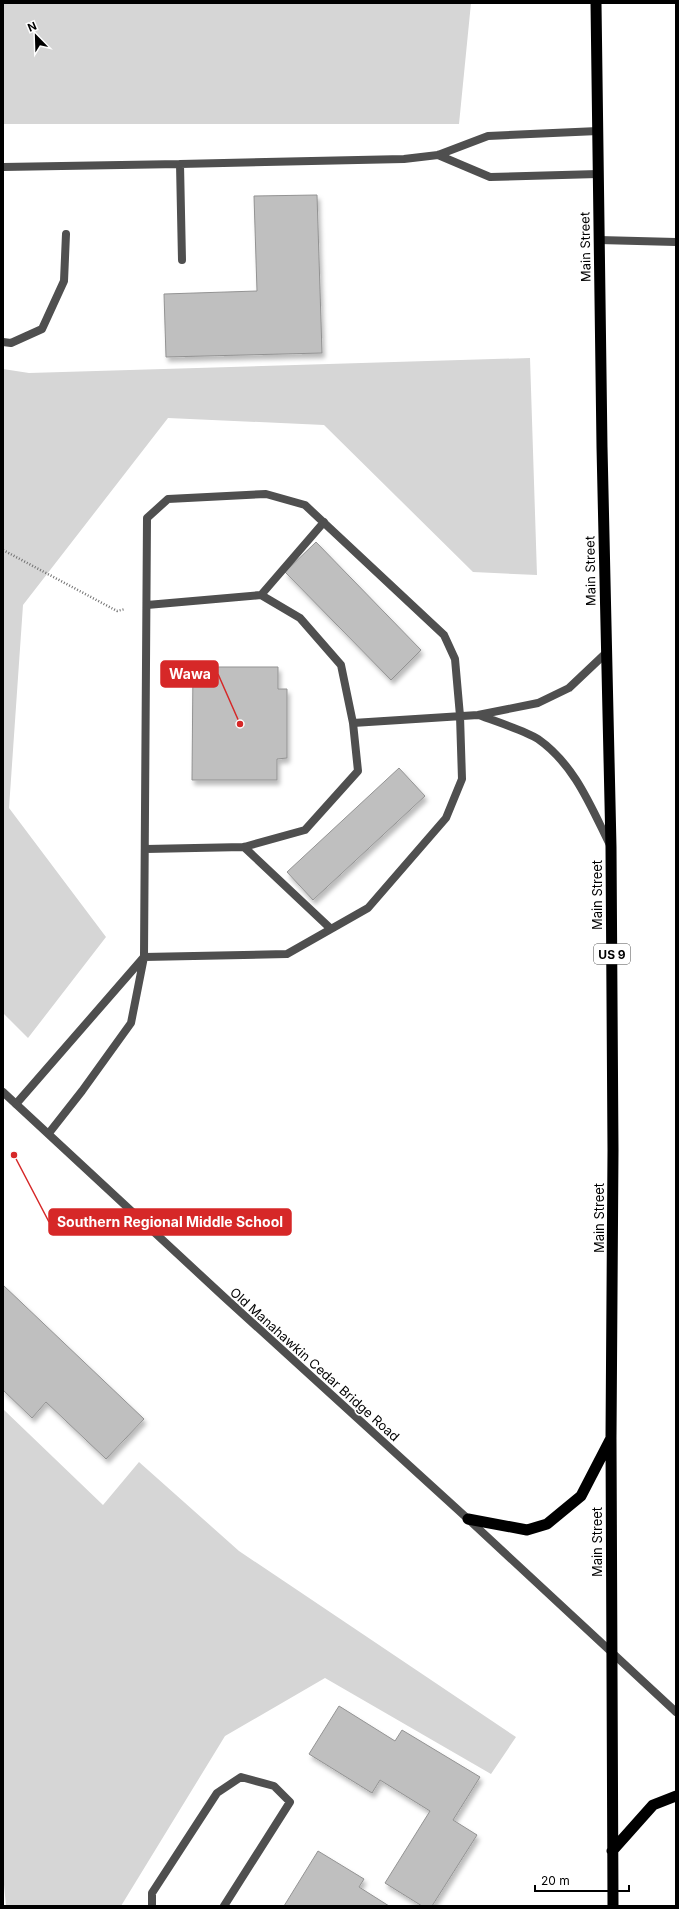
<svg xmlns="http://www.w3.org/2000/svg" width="679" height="1909" viewBox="0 0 679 1909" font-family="Inter,sans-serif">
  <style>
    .green { fill: #d6d6d6 }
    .building { fill: #bfbfbf; stroke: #939393; filter: url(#shadow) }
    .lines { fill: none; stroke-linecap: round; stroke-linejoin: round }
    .path { stroke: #717171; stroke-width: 2.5; stroke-dasharray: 1 2; stroke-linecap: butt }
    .service { stroke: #4f4f4f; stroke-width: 8 }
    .tertiary { stroke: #4f4f4f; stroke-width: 8 }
    .trunk { stroke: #000; stroke-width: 11 }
    .labels { text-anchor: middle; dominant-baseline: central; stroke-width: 3.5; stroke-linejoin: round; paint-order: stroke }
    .shield { fill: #fff; stroke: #4c4c4c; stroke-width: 1 }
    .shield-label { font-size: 12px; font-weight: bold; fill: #000 }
    .street-label { font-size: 13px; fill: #000; stroke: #fff }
    .leader { fill: none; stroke: #d62828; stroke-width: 1.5 }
    .callout-dot { fill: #d62828; stroke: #fff; stroke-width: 1.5 }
    .callout { fill: #d62828; stroke: #d62828; stroke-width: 1.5 }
    .callout-label { font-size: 14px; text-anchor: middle; font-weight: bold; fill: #fff }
  </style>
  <defs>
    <filter id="shadow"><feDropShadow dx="2.5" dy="4.5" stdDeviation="2" flood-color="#0004"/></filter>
  </defs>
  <rect width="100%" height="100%" fill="#fff"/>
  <path class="green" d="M3,3h468l-12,121h-456z
    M530,358l7,217 -64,-3 -149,-147 -156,-7 -145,187 -14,203 97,129 -78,101 -25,-25v-644l26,4z
    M3,1409l100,96 36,-43 100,89 277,186 -25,37 -166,-96 -100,58 -104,170h-115l-3,-32z"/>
  <path class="building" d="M317,195l5,158 -156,4 -2,-63 93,-3 -3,-95z
    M316,542l105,108 -30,30 -106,-108z
    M193,667h85v22h9v69l-10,1v21h-85z
    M399,768l26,28 -112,104 -26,-28z
    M3,1285l141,134 -38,40 -60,-57 -14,16 -29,-28z
    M339,1706l56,35 7,-11 78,47 -27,43 24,15 -45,71h-10l-37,-23 45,-72 -50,-31 -8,13 -63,-39z
    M318,1851l46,28 -5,8 30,19h-105z"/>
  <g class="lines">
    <path class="path" d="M3,550l114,61 8,-2"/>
    <path class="service" d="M438,155l52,22 108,-3
      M3,167l177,-3
      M599,240l77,2
      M182,260l-2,-96 224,-5 34,-4 50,-19 110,-5
      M3,342l8,1 31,-14 22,-48 2,-47
      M261,595l63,-73
      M479,715c15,6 47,16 59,24 37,26 53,68 72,106
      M353,723l125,-8 60,-12 31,-15 37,-35
      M244,847l87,82
      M146,849l98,-2 61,-17 53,-59 -5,-48 -12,-58 -41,-47 -39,-23 -114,10
      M16,1104l128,-147 143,-3 81,-46 78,-90 16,-39 -2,-63 -5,-57 -11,-24 -139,-130 -39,-11 -98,5 -21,19 -3,439 -13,66 -49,68 -33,42
      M152,1906v-13l65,-100 24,-16 33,9 16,16 -66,104"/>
    <path class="tertiary" d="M3,1092l220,204 245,223 208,193"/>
    <path class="trunk" d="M596,3l6,444 9,400 2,303 -2,288 2,468
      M468,1519l59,11 20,-6 34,-28 29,-56
      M612,1851l41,-46 23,-9"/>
  </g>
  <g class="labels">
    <rect class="shield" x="594" y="944" width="36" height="20" rx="3"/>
    <g class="shield-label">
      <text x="612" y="954">US 9</text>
    </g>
    <g class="street-label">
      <text transform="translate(585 247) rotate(-91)">Main Street</text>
      <text transform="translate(590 571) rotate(-91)">Main Street</text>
      <text transform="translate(597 895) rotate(-90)">Main Street</text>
      <text transform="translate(599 1218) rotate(-90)">Main Street</text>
      <text transform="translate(315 1364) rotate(42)">Old Manahawkin Cedar Bridge Road</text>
      <text transform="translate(597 1542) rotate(-90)">Main Street</text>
    </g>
  </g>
  <path class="leader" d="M240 724L218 674M14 1155L49 1222"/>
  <g class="callout-dot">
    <circle cx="240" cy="724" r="4"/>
    <circle cx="14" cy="1155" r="4"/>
  </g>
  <g class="callout">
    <rect x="161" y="661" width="57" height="26" rx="4"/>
    <rect x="49" y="1209" width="242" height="26" rx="4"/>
  </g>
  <g class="callout-label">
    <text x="190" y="679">Wawa</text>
    <text x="170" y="1227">Southern Regional Middle School</text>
  </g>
  <rect width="679" height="1909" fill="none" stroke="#000000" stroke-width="8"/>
  <g transform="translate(36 36) rotate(337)" stroke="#ffffff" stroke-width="3" paint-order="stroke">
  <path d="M0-3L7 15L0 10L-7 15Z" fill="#000000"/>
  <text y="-6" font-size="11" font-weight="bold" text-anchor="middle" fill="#000000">N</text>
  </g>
  <path d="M535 1885v6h94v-6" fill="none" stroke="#000000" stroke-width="2"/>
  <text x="541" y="1885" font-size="12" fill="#000000" stroke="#ffffff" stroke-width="3" paint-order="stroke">20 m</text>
</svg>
